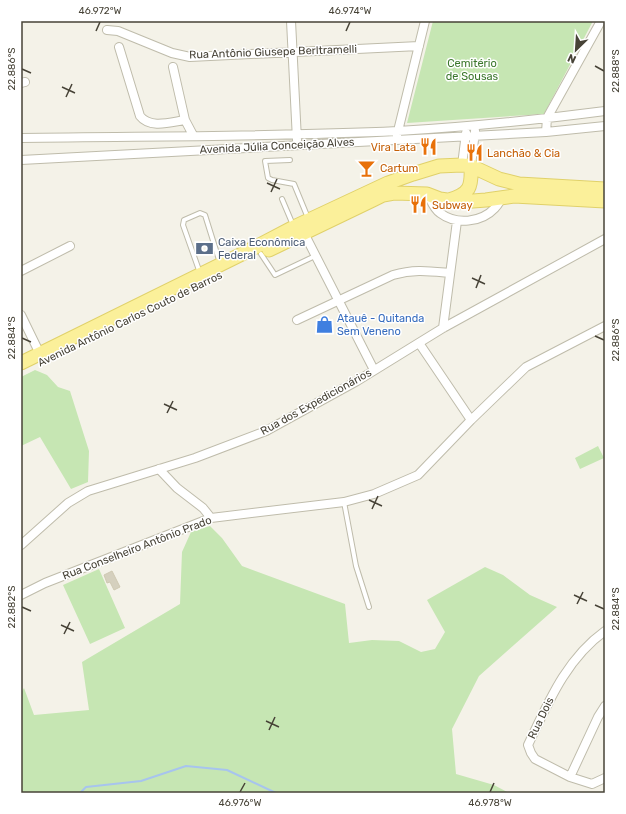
<svg xmlns="http://www.w3.org/2000/svg" width="626" height="814" viewBox="0 0 626 814" font-family="Rubik,sans-serif">
  <style>
    .green { fill: #c6e6b3 }
    .lines { fill: none; stroke-linecap: round; stroke-linejoin: round }
    .stream { stroke: #a7c4ee; stroke-width: 2 }
    .building { fill: #d5d0be; stroke: #cfc9b2 }
    .lane-casing { stroke: #bfbcab; stroke-width: 6 }
    .street-casing { stroke: #bfbcab; stroke-width: 10 }
    .primary-casing { stroke: #e0d16a; stroke-width: 15 }
    .lane { stroke: #fff; stroke-width: 4 }
    .street { stroke: #fff; stroke-width: 8 }
    .primary { stroke: #fbf09a; stroke-width: 13 }
    .ticks { fill: none; stroke: #474337; stroke-width: 1.5 }
    .labels { text-anchor: middle; dominant-baseline: central; stroke-width: 3; stroke-linejoin: round; paint-order: stroke }
    .street-label { font-size: 11px; fill: #474337; stroke: #fff }
    .park-label { font-size: 11px; fill: #3b772c; stroke: #fff }
    .food-label { font-size: 11px; fill: #c56008; stroke: #fff; text-anchor: start }
    .service-label { font-size: 11px; fill: #4e5e75; stroke: #fff; text-anchor: start }
    .shop-label { font-size: 11px; fill: #366cbe; stroke: #fff; text-anchor: start }
    .neatline { fill: none; stroke: #474337; stroke-width: 1.5 }
    .ticks-label { font-size: 10px; text-anchor: middle; fill: #474337 }
  </style>
  <rect width="100%" height="100%" fill="#f4f2e8"/>
  <path class="green" d="M433,21h160l-49,93 -137,9z
    M35,370l12,5 11,12 12,4 19,60 -1,31 -17,7 -31,-52 -19,9v-69z
    M598,446l6,12 -24,11 -5,-11z
    M210,526l12,12 20,28 103,38 4,39 23,-3 27,1 22,11 14,-3 10,-17 -18,-32 58,-33 18,8 27,20 27,12 -78,69 -27,53 4,45 38,11 15,8h-488v-100l3,-5 10,27 55,-5 -7,-48 98,-58 2,-52 9,-20z
    M99,569l26,59 -35,16 -27,-59z"/>
  <g class="lines">
    <path class="stream" d="M80,793l6,-6 55,-6 45,-15 41,4 49,23"/>
  </g>
  <path class="building" d="M112,571l8,16 -6,3 -4,-8 -3,1 -3,-8z"/>
  <g class="lines">
    <defs>
      <path id="lane" d="M290,160l-25,1 3,17 4,2 22,4 14,34
        M282,199l11,26
        M261,254l14,21 40,-19
        M200,273l-17,-48 1,-5 16,-7 5,2 15,48
        M344,502l12,64 13,41"/>
      <path id="street" d="M291,21l6,119
        M107,30l11,1 54,22 18,4 229,-11
        M119,47l21,69c10,13 31,6 45,4
        M173,67l12,53 8,15
        M21,83l4,-1
        M546,132l1,-14 54,-97
        M397,135l28,-114
        M21,138c126,-2 251,-1 377,-7 69,-4 138,-11 207,-20
        M21,160l525,-28 59,-6
        M462,165l4,-32
        M471,166l4,-35
        M428,195c3,6 6,14 12,18 16,12 41,10 55,-5 3,-3 5,-7 7,-10
        M304,233l70,137
        M21,271l49,-25
        M21,315l19,39
        M297,320l96,-45c21,-6 35,-4 56,-2
        M443,328l14,-107
        M419,343l52,77
        M159,469l18,19 26,20 8,10
        M21,545l47,-42 20,-12 107,-33 71,-27 91,-50 86,-53 162,-89
        M21,595l24,-12 166,-65 133,-16 30,-8 44,-19 53,-55 55,-53 79,-41
        M605,631c-39,28 -57,72 -77,114l3,8 4,6 35,18 22,7 13,-6
        M570,777l28,-60 7,-11"/>
      <path id="primary" d="M449,200c21,-6 23,-13 22,-34
        M269,250l104,-50 10,-5 11,-2 33,1 13,5 20,3 26,-2 28,-4 91,5
        M21,363l227,-112 46,-24 94,-44 25,-9 26,-8 23,-1 9,1 28,13 20,5 86,5"/>
    </defs>
    <use href="#lane" class="lane-casing"/>
    <use href="#street" class="street-casing"/>
    <use href="#primary" class="primary-casing"/>
    <use href="#lane" class="lane"/>
    <use href="#street" class="street"/>
    <use href="#primary" class="primary"/>
  </g>
  <path class="ticks" d="M96,31l4,-9M346,31l4,-9M595,66l9,5M22,69l9,4M62,87l13,6M66,97l6,-13M267,183l13,6M271,192l6,-13M472,278l13,6M476,288l5,-13M595,336l9,4M22,338l9,4M164,404l13,6M167,413l6,-12M369,500l13,6M372,509l6,-13M574,595l13,6M577,604l6,-12M595,605l9,4M22,607l9,4M61,625l13,6M64,634l6,-12M266,721l13,6M269,730l6,-13M240,792l5,-9M490,792l4,-9"/>
  <defs>
    <symbol id="restaurant-bare" viewBox="-9 -9 18 18"><path d="M-5-6h1v4h1v-4h1v4h1v-4h1v5L-1.5 .5V6h-2V.5L-5-1ZM5-6V6H3V1.5H1.5Q1.5-4 5-6Z" fill="#e8710a" stroke="#fff" stroke-width="2.5" paint-order="stroke"/></symbol>
    <symbol id="bar-bare" viewBox="-9 -9 18 18"><path d="M-6-5H6L.8 .8V4.5H3.5V6h-7V4.5H-.8V.8Z" fill="#e8710a" stroke="#fff" stroke-width="2.5" paint-order="stroke"/></symbol>
    <symbol id="bank-bare" viewBox="-9 -9 18 18"><path d="M-6-4H6V4H-6ZM0-2.3a2.3 2.3 0 1 0 0 4.6a2.3 2.3 0 1 0 0-4.6Z" fill="#5c6f8a" stroke="#fff" stroke-width="2.5" paint-order="stroke"/></symbol>
    <symbol id="shop-bare" viewBox="-9 -9 18 18"><path d="M-5-2.5h2.3a2.7 3.5 0 0 1 5.4 0H5L5.5 6h-11ZM-1.5-2.5h3a1.5 2.3 0 0 0-3 0Z" fill="#3f7fe0" stroke="#fff" stroke-width="2.5" paint-order="stroke"/></symbol>
  </defs>
  <g fill-rule="evenodd">
    <use href="#restaurant-bare" x="416" y="134" width="25" height="25"/>
    <use href="#restaurant-bare" x="462" y="140" width="25" height="25"/>
    <use href="#bar-bare" x="354" y="156" width="25" height="25"/>
    <use href="#restaurant-bare" x="406" y="192" width="25" height="25"/>
    <use href="#bank-bare" x="192" y="236" width="25" height="25"/>
    <use href="#shop-bare" x="312" y="312" width="25" height="25"/>
  </g>
  <g class="labels">
    <g class="street-label">
      <text transform="translate(273 52) rotate(-2)">Rua Antônio Giusepe Berltramelli</text>
      <text transform="translate(277 146) rotate(-3)">Avenida Júlia Conceição Alves</text>
      <text transform="translate(130 319) rotate(-26)">Avenida Antônio Carlos Couto de Barros</text>
      <text transform="translate(316 402) rotate(-29)">Rua dos Expedicionários</text>
      <text transform="translate(137 548) rotate(-21)">Rua Conselheiro Antônio Prado</text>
      <text transform="translate(541 718) rotate(-64)">Rua Dois</text>
    </g>
    <g class="park-label">
      <text x="472" y="63">Cemitério<tspan x="472" dy="13">de Sousas</tspan></text>
    </g>
    <g class="food-label">
      <text x="416" y="147" text-anchor="end">Vira Lata</text>
      <text x="487" y="153">Lanchão &amp; Cia</text>
      <text x="380" y="168">Cartum</text>
      <text x="432" y="205">Subway</text>
    </g>
    <g class="service-label">
      <text x="218" y="242">Caixa Econômica<tspan x="218" dy="13">Federal</tspan></text>
    </g>
    <g class="shop-label">
      <text x="337" y="318">Atauê - Quitanda<tspan x="337" dy="13">Sem Veneno</tspan></text>
    </g>
  </g>
  <rect width="626" height="814" fill="none" stroke="#ffffff" stroke-width="44"/>
  <g transform="translate(576 50) rotate(205)" stroke="#ffffff" stroke-width="3" paint-order="stroke">
  <path d="M0-3L7 15L0 10L-7 15Z" fill="#474337"/>
  <text y="-6" font-size="11" font-weight="bold" text-anchor="middle" fill="#474337">N</text>
  </g>
  <rect x="22" y="22" width="582" height="770" class="neatline"/>
  <g class="ticks-label">
    <text x="100" y="14">46.972°W</text>
    <text x="350" y="14">46.974°W</text>
    <text transform="translate(11 69) rotate(-90)" y="4">22.886°S</text>
    <text transform="translate(615 71) rotate(-90)" y="4">22.888°S</text>
    <text transform="translate(11 338) rotate(-90)" y="4">22.884°S</text>
    <text transform="translate(615 340) rotate(-90)" y="4">22.886°S</text>
    <text transform="translate(11 607) rotate(-90)" y="4">22.882°S</text>
    <text transform="translate(615 609) rotate(-90)" y="4">22.884°S</text>
    <text x="240" y="806">46.976°W</text>
    <text x="490" y="806">46.978°W</text>
  </g>
</svg>
